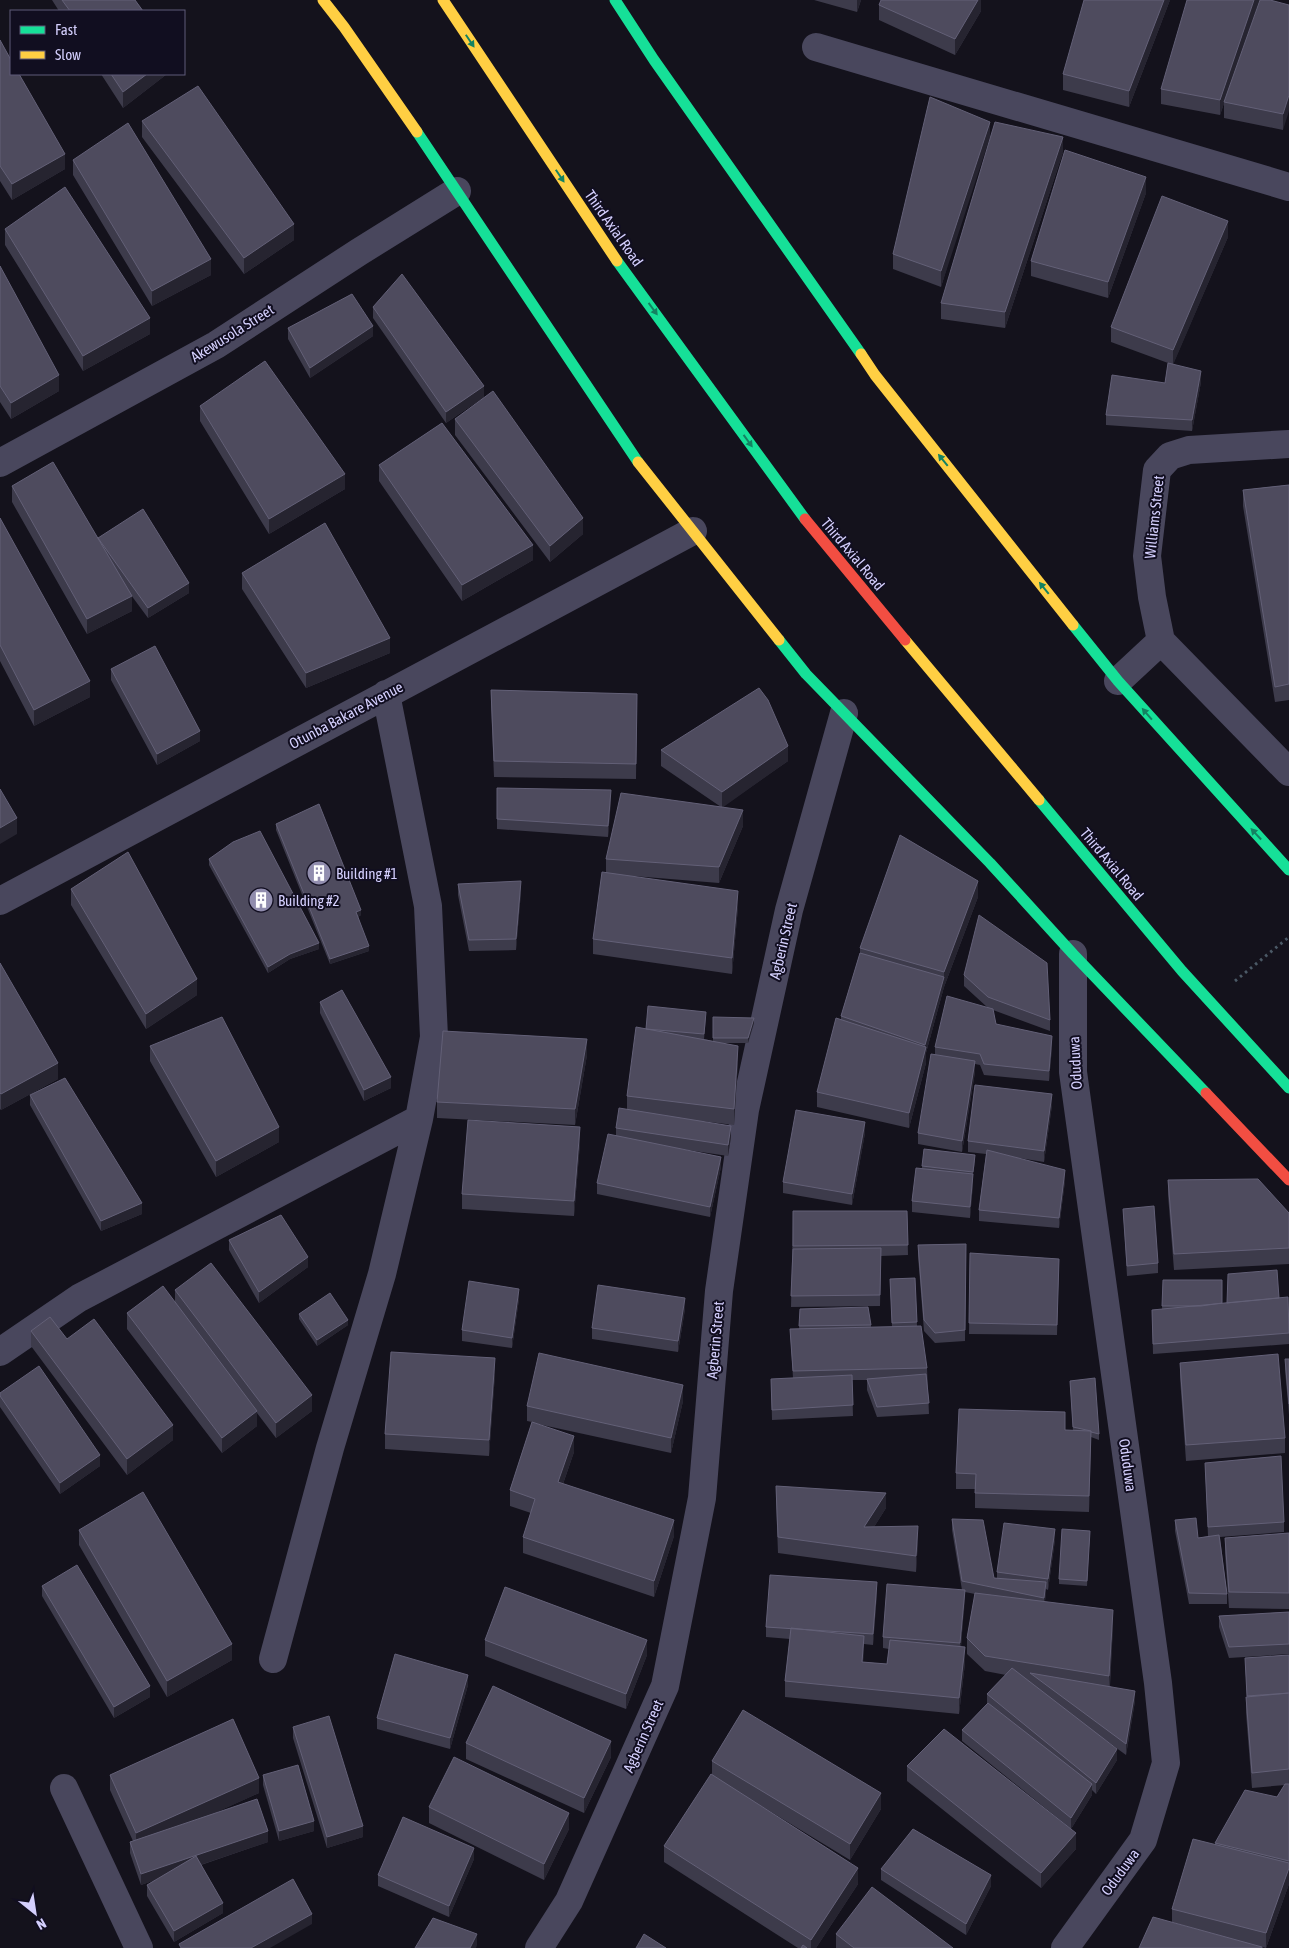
<svg xmlns="http://www.w3.org/2000/svg" width="1289" height="1948" viewBox="0 0 1289 1948" font-family="'Asap Condensed',sans-serif">
  <style>
    .lines { fill: none; stroke-linecap: round; stroke-linejoin: round }
    .path { stroke: #4b5966; stroke-width: 3; stroke-dasharray: 2.5 4; stroke-linecap: butt }
    .street { stroke: #49475d; stroke-width: 28 }
    .fast { stroke: #16e098; stroke-width: 11 }
    .slow { stroke: #ffcf43; stroke-width: 11 }
    .jam { stroke: #f24e42; stroke-width: 11 }
    .wall { fill: #3d3b4b }
    .shaded-wall { fill: #262430 }
    .building { fill: #4e4b5e; stroke: #636077 }
    .oneway { fill: #148262 }
    .labels { text-anchor: middle; dominant-baseline: central; stroke-width: 4; stroke-linejoin: round; paint-order: stroke }
    .street-label { font-size: 15px; fill: #d4cffd; stroke: #110e20 }
    .poi-label { font-size: 15px; fill: #d4cffd; stroke: #110e20; text-anchor: start }
  </style>
  <rect width="100%" height="100%" fill="#14121c"/>
  <g class="lines">
    <path class="path" d="M1235,981l54,-44"/>
    <path class="street" d="M816,47l473,140
      M0,463l216,-118 143,-93 98,-61
      M1161,641l-9,-44 -5,-41 10,-86 13,-14 19,-6 100,-6
      M1161,641l128,131
      M1118,681l43,-40
      M0,901l693,-370
      M0,1352l79,-54 340,-179
      M273,1659l57,-211 52,-174 37,-155 15,-82 -6,-131 -42,-212
      M64,1788l75,160
      M539,1948l30,-47 96,-215 37,-188 17,-207 26,-181 44,-200 55,-197
      M1065,1948l78,-108 23,-77 -8,-80 -85,-611v-118"/>
    <path class="fast" d="M615,0l39,60 207,294
      M417,132l221,330
      M617,261l188,258
      M1073,625l45,56 171,189
      M779,640l27,34 184,189 83,91 133,139
      M1039,800l143,171 107,117"/>
    <path class="slow" d="M323,0l21,27 73,105
      M443,0l174,261
      M861,354l14,21 198,250
      M638,462l141,178
      M905,640l134,160"/>
    <path class="jam" d="M805,519l100,121
      M1206,1093l83,87"/>
  </g>
  <path class="wall" d="M52,0h83l8,11h-84z
    M814,0h47l-4,12z
    M981,0v11l-26,44 -76,-35v-15z
    M1170,0l-41,107 -66,-17v-16z
    M1259,0l-39,115 -59,-11v-15z
    M1289,5l-6,125 -59,-12v-16z
    M0,40l65,129 -53,31 -12,-19z
    M101,74h66l-44,34z
    M142,121l152,119 -50,34 -102,-137z
    M990,122l-49,165 -48,-18v-15z
    M1063,152l-58,176 -64,-9v-16z
    M73,160l138,115 -59,31 -79,-131z
    M1146,193l-38,105 -77,-22v-15z
    M5,229l145,105 -67,37 -78,-126z
    M1228,237l-55,127 28,18 -9,49 -86,-6v-10l59,-32 3,-20 -57,-21v-15z
    M0,266l59,125 -48,28 -11,-17z
    M373,307l111,90 -38,26 -73,-105z
    M288,328l85,8 -63,42 -22,-39z
    M200,406l145,83 -76,45 -69,-113z
    M455,419l128,115 -33,28 -95,-127z
    M379,465l154,95 -71,41 -83,-120z
    M1289,485v215l-14,2 -32,-196v-16z
    M12,486l86,53v-1l91,55 -41,25 -17,-23 1,16 -45,23 -75,-132z
    M0,518l90,179 -56,29 -34,-65z
    M242,573l148,80 -84,35 -64,-99z
    M111,669l89,72 -43,24 -46,-85z
    M491,690l146,4 -1,85 -142,-2 -3,-72z
    M661,750l127,11 -66,46 21,19 -24,57 -86,-7 105,31 -6,67 -139,-20v-15l13,-66v-14l115,-52 -60,-41z
    M497,788l114,12 -3,37 -111,-8z
    M276,824l85,91 -3,2 11,34 -39,13 -54,-134z
    M209,859l110,90 -29,10 -22,14 -59,-108z
    M458,884l63,8 -5,58 -47,1 -11,-56z
    M71,889l126,106 -51,34 -75,-124z
    M978,897l-34,90 -18,66v10l-17,65 -92,-21v-15l24,-72v-4l19,-63v-5z
    M0,963l58,116 -57,31 -1,-1z
    M964,975l86,45v11l-57,-21 3,14 56,23 -3,34 -65,-6 -4,-10 -5,-1v8l-13,80 -44,-8v-11l17,-79v-7l52,-40 -23,-21z
    M320,1002l71,86 -27,13 -44,-88z
    M706,1017l-2,22 9,2v-24l41,6 -6,20h-23l13,18 -4,64 -33,-4 30,16 -3,19 -47,-7 40,18 -11,50 -113,-23v-11l19,-48v-7l11,-19v-13l19,-67z
    M150,1046l129,96 -63,35 -66,-116z
    M587,1055l-12,70 -138,-7v-16z
    M30,1095l112,119 -41,17 -71,-126z
    M1052,1105l-8,57 -25,-4 46,23 -6,47 -80,-7v-11l7,-56 -18,-2v-11z
    M865,1133l-13,72 -69,-12v-11z
    M580,1143l-6,73 -112,-7v-15z
    M975,1161l-2,14v9l-3,34 -58,-6v-11l10,-32v-3z
    M1168,1180l121,33v51l-115,6 -6,-75z
    M1123,1209l35,54v10l-31,3z
    M793,1211h114l1,44 -27,1 -1,50 -89,1z
    M229,1240l79,27 -49,36 -30,-53z
    M966,1244l-1,97 -30,2 -11,-12 -6,-75v-11z
    M970,1253l89,6 -2,76 -88,-1z
    M915,1278l2,48 10,42 2,46 -52,3 -10,-27v-10h-15l1,36 -81,4 -1,-41 22,-1 -3,-49h9l1,-20 71,16v2h21l-2,-48z
    M1163,1280l59,23 57,-5 10,21v25l-136,10 -1,-44 10,-1z
    M175,1290l137,121 -36,27 -19,-25v13l-35,27 -95,-124v-16l48,-11z
    M519,1299l-7,49 -50,-7v-11z
    M685,1309l-7,43 -86,-13v-11z
    M299,1314l49,11 -31,21 -18,-27z
    M31,1331l36,8 106,101 -46,35 -96,-129z
    M1285,1359h4v56l-4,-45z
    M1180,1363l105,75v15l-99,8 -6,-83z
    M495,1374l-6,82 -104,-7v-15z
    M1070,1381l29,53v6l-8,-3 -2,75 -114,-4v-19h-19v-16l109,-43 8,1z
    M0,1393l100,73 -40,28 -60,-87z
    M683,1401l-12,52 -138,-30 41,29 -11,32 111,52 -20,61 -131,-44v-16l8,-24 -21,-7v-16l22,-68 -5,-1v-15z
    M1205,1463l79,59v10l-64,5 7,57v10h-38l-14,-73v-11l23,18 10,-2z
    M776,1486l110,22 -12,19 44,14 -2,31 -138,-19 -2,-52z
    M952,1519l42,59h3v-6l58,-32 -7,50 -2,-1 -1,13 68,24 -3,60 25,15 -9,54 -22,-16 13,21 -21,34 -4,-4v5l-21,34 -109,-88v-11l25,-26v-10l19,-19 -21,-4 -18,-17v-16l8,-44 -10,-2 -4,55 4,16 -6,51 -174,-17v-16l5,-42 -24,-2v-10l111,-34 -4,52 -9,-1 -1,18 24,2 2,-15 -6,-1v-11l79,-47 -10,-60z
    M79,1530l153,130 -65,37 -88,-152z
    M1090,1531l-3,55 -28,-2v-5z
    M1289,1533v76l-60,-1 -4,-55v-15z
    M42,1586l108,111 -36,21 -72,-122z
    M1289,1612v42l-60,4 -10,-31v-11z
    M485,1640l162,15 -21,54 -141,-53z
    M1289,1655v229l-23,64 -4,-1v1l-90,-26v-13l43,-64v-2l62,-46 8,-12 -33,3 -6,-75v-16h1l-2,-39z
    M468,1685l-18,64 -73,-20v-11z
    M293,1727l70,110 -36,11 -34,-110z
    M466,1743l145,14 -27,56 -118,-54z
    M712,1761l169,48 -31,51 -89,-54 97,78 -42,64h-18l-134,-86v-16l48,-71z
    M907,1766l169,83 -35,39 -134,-107z
    M110,1775l149,18 -47,21 56,28 -67,23 22,48 -49,29 -27,-46v-11l8,-5 -14,5 -11,-32v-11l3,-1 -23,-51z
    M263,1775l51,56 -35,10 -16,-56z
    M429,1807l140,22 -25,51 -115,-57z
    M474,1859l-25,58 -71,-31v-11z
    M881,1869l110,17 -25,49 -85,-55z
    M836,1934l117,14h-117z"/>
  <path class="shaded-wall" d="M857,0h4l-4,12z
    M978,0h3v11l-26,44v-16z
    M1164,0h6l-41,107v-16z
    M1254,0h5v1l-39,114v-15z
    M147,74h20l-44,34v-16z
    M1289,95v16l-6,19v-16z
    M990,122v15l-49,150v-16z
    M1063,137v15l-58,176v-16z
    M65,154v15l-53,31v-16z
    M1146,177v16l-38,105v-16z
    M1228,221v16l-55,128v-15z
    M294,224v16l-50,34v-16z
    M211,259v16l-59,31v-15z
    M150,318v16l-67,37v-15z
    M373,326v10l-63,42v-10z
    M1201,371v11l-9,49v-11z
    M59,375v16l-48,28v-16z
    M484,386v11l-38,26v-11z
    M345,474v15l-76,45v-15z
    M583,518v16l-33,28v-16z
    M533,545v15l-71,41v-16z
    M189,583v10l-41,25v-10z
    M132,596v15l-45,23v-15z
    M390,638v15l-84,35v-15z
    M90,681v16l-56,29v-16z
    M200,731v10l-43,24v-11z
    M788,746v15l-66,47v-16z
    M611,790v10l-3,37v-11z
    M743,810v16l-24,57v-16z
    M17,818v16l-17,10v-16z
    M521,881v11l-5,58v-11z
    M978,881v16l-34,90v-15z
    M738,891v16l-6,67v-16z
    M361,910v5l-5,3v-6z
    M319,943v6l-29,10 -22,14v-6l22,-13z
    M369,946v5l-39,13v-5z
    M944,977v10l-18,66v10l-17,65v-15l16,-62v-6z
    M197,979v16l-51,34v-15z
    M754,1018v5l-6,20v-5z
    M1052,1036v11l-3,34v-10z
    M587,1039v16l-12,70v-16z
    M738,1046v15l-4,64v-16z
    M975,1061v11l-13,80v-11z
    M58,1063v16l-57,31v-16z
    M391,1077v11l-27,13v-11z
    M1052,1094v11l-8,57v-11z
    M865,1122v11l-13,72v-11z
    M731,1126v11l-3,19v-11z
    M279,1127v15l-63,35v-16z
    M580,1127v16l-6,73v-15z
    M975,1155v6l-2,14v9l-3,34v-11l3,-35z
    M721,1157v10l-11,50v-10z
    M1065,1170v11l-6,47v-10z
    M142,1203v11l-41,17v-10z
    M308,1257v10l-49,36v-11z
    M519,1289v10l-7,49v-10z
    M685,1298v11l-7,43v-11z
    M348,1320v5l-31,21v-6z
    M495,1358v16l-6,82v-16z
    M683,1385v16l-12,52v-15z
    M312,1395v16l-36,27v-15z
    M257,1411v15l-35,27v-15z
    M173,1425v15l-46,35v-16z
    M1091,1431v16l-2,65v-16z
    M574,1436v16l-16,46v-16z
    M100,1455v11l-40,28v-11z
    M886,1493v15l-22,35v-16z
    M674,1520v16l-20,61v-16z
    M918,1526v15l-2,31v-16z
    M1055,1529v11l-7,50v-11z
    M877,1582v11l-4,52v-11z
    M1046,1582v10l-2,17v-11z
    M965,1590v11l-5,53v-11z
    M1113,1610v16l-4,66v-16z
    M864,1636v15l-2,26v-15z
    M647,1640v15l-21,54v-15z
    M232,1644v16l-65,37v-16z
    M965,1647v16l-6,51v-16z
    M468,1675v10l-18,64v-11z
    M150,1686v11l-36,21v-11z
    M1135,1691v10l-9,54v-11z
    M611,1741v16l-27,56v-15z
    M1117,1749v11l-21,34v-11z
    M259,1778v15l-123,56v-16z
    M1092,1784v11l-21,34v-11z
    M881,1793v16l-31,51v-16z
    M569,1813v16l-25,51v-16z
    M314,1821v10l-35,10v-10z
    M363,1826v11l-36,11v-11z
    M268,1831v11l-127,43v-11z
    M1076,1833v16l-35,39v-15z
    M474,1848v11l-25,58v-11z
    M858,1868v16l-42,64h-5v-8z
    M1289,1868v16l-23,64v-15z
    M991,1875v11l-25,49v-11z
    M223,1903v10l-49,29v-11z
    M312,1914v10l-42,24h-19z
    M477,1934v11l-1,3h-6z"/>
  <path class="building" d="M62,0h73l8,11h-73z
    M881,0h97l-23,39 -76,-34z
    M1084,0h80l-35,91 -66,-17z
    M1187,0h67l-34,100 -59,-11z
    M1260,0h10l19,5v90l-6,19 -59,-12z
    M0,40l11,20v14h8l46,80 -53,30 -12,-18z
    M111,74h36l-24,18z
    M198,86l96,138 -50,34 -102,-137z
    M930,97l60,25 -49,149 -48,-17z
    M995,122l68,15 -58,175 -64,-9z
    M128,123l83,136 -59,32 -79,-131z
    M1065,150l81,27 -38,105 -77,-21z
    M65,187l85,131 -67,38 -78,-127z
    M1162,196l66,25 -55,129 -62,-23z
    M0,266l59,109 -48,28 -11,-17z
    M402,274l82,112 -38,26 -73,-105z
    M352,294l21,32 -63,42 -22,-40z
    M265,361l80,113 -76,45 -69,-113z
    M1168,363l33,8 -9,49 -86,-5 6,-40 53,8z
    M493,391l90,127 -33,28 -95,-127z
    M442,423l91,122 -71,40 -83,-120z
    M53,462l79,134 -45,23 -75,-133z
    M1289,485v199l-14,3 -32,-197z
    M143,509l46,74 -41,25 -50,-70z
    M0,518l90,163 -56,29 -34,-65z
    M325,523l65,115 -84,35 -64,-100z
    M155,646l45,85 -43,23 -46,-85z
    M759,688l9,12 20,46 -66,46 -61,-42z
    M491,690l146,4 -1,70 -142,-3z
    M497,788l114,2 -3,36 -111,-7z
    M0,789l17,29 -17,10z
    M621,793l122,17 -24,57 -113,-8z
    M319,804l42,106 -5,2 13,34 -39,13 -54,-135z
    M260,831l59,112 -29,11 -22,13 -59,-108 24,-17z
    M900,835l78,46 -34,91 -84,-24z
    M128,852l69,127 -51,35 -75,-125z
    M602,872l136,19 -6,67 -139,-19z
    M521,881l-5,58 -47,1 -11,-56z
    M979,915l68,48 3,57 -62,-23 -24,-22z
    M860,953l84,24 -19,68 -84,-29z
    M0,963l58,100 -57,31 -1,-1z
    M342,990l49,87 -27,13 -44,-88z
    M947,996l46,13 3,15 56,12 -3,35 -65,-7 -4,-10 -45,-7z
    M648,1006l58,6 -2,22 -58,-5z
    M222,1017l57,110 -63,34 -66,-115z
    M713,1017l41,1 -6,20h-35z
    M836,1018l90,29 -17,66 -92,-21z
    M636,1027l102,19 -4,63 -107,-13z
    M443,1031l144,8 -12,70 -138,-7z
    M931,1054l44,7 -13,80 -44,-8z
    M65,1078l77,125 -41,18 -71,-126z
    M975,1085l77,9 -8,57 -76,-10z
    M619,1108l112,18 -3,19 -112,-17z
    M796,1110l69,12 -13,72 -69,-12z
    M468,1120l112,7 -6,74 -112,-7z
    M608,1134l113,23 -11,50 -113,-24z
    M924,1149l51,6 -2,17 -51,-6z
    M987,1150l78,20 -6,48 -80,-8z
    M916,1168l57,6 -3,33 -58,-6z
    M1258,1179l31,34v35l-115,6 -6,-74z
    M1154,1206l4,57 -31,3 -4,-57z
    M793,1211h114l1,34 -115,1z
    M281,1215l27,42 -49,35 -30,-52z
    M966,1244l-1,86 -30,3 -11,-13 -6,-75z
    M881,1248l-1,47 -89,1 2,-47z
    M970,1253l89,6 -2,66 -88,-2z
    M211,1263l101,132 -36,28 -101,-133z
    M1277,1270l2,28 -52,5 1,-29z
    M915,1278l2,44 -25,1 -2,-44z
    M1163,1280h59v23l-21,3h-39z
    M469,1281l50,8 -7,49 -50,-8z
    M598,1285l87,13 -7,43 -86,-13z
    M163,1286l94,125 -35,27 -95,-125z
    M330,1293l18,27 -31,20 -18,-26z
    M1288,1297l1,36 -136,11 -1,-34z
    M868,1307l3,18 -72,1 1,-17z
    M50,1317l17,22 27,-20 79,106 -46,34 -96,-128z
    M921,1326l6,42 -134,3 -3,-42z
    M391,1352l104,6 -6,82 -104,-6z
    M539,1353l144,32 -12,53 -144,-32z
    M1278,1354l7,84 -99,7 -6,-82z
    M1285,1359h4v45z
    M39,1366l61,89 -40,28 -60,-87v-3z
    M926,1374l3,29 -52,4 -10,-28z
    M852,1375l1,30 -81,5 -1,-31z
    M1095,1378l4,56 -8,-2v-1l-18,-4 -3,-46z
    M959,1409l106,3v18l26,1 -2,65 -114,-3 1,-19 -20,-1z
    M532,1422l42,14 -16,46 116,38 -20,61 -131,-44 12,-38 -25,-9z
    M1281,1456l3,66 -76,5 -3,-64z
    M776,1486l110,7 -22,34 54,-1 -2,30 -138,-19z
    M143,1492l89,152 -65,37 -88,-151z
    M1196,1518l2,20 21,-3 8,59 -38,-1 -14,-73z
    M952,1519l31,1 11,58 52,4 -2,16 -82,-17z
    M1004,1523l51,6 -7,50 -51,-7z
    M1062,1529l28,2 -3,50 -28,-2z
    M1289,1533v60l-60,-1 -4,-54z
    M77,1565l73,121 -36,21 -72,-121z
    M770,1575l107,7 -4,52 -107,-7z
    M887,1584l78,6 -5,53 -77,-6z
    M505,1587l142,53 -21,54 -141,-54z
    M975,1593l138,17 -4,66 -124,-20 -18,-18z
    M1289,1612v32l-60,3 -10,-31z
    M791,1628l73,8 -2,26 25,2 3,-24 75,7 -6,51 -174,-17z
    M395,1654l73,21 -18,63 -73,-20z
    M1289,1655v38l-42,3 -2,-38z
    M1012,1668l105,81 -21,34 -109,-89z
    M1030,1673l105,18 -9,53z
    M493,1686l118,55 -27,57 -118,-55z
    M1289,1693v76l-37,4 -6,-76z
    M988,1703l104,81 -21,34 -109,-88z
    M743,1710l138,83 -31,51 -138,-83z
    M329,1716l34,110 -36,11 -34,-110z
    M233,1719l26,59 -123,55 -26,-58z
    M944,1729l132,104 -35,40 -134,-107z
    M454,1757l115,56 -25,51 -115,-57z
    M298,1765l16,56 -35,10 -16,-56z
    M711,1774l147,94 -47,72 -147,-94z
    M1285,1784h4v77l-74,-18 30,-53 32,7z
    M257,1799l11,32 -127,43 -11,-32z
    M403,1817l71,31 -25,58 -71,-31z
    M913,1829l78,46 -25,49 -85,-55z
    M1193,1839l96,24v5l-23,65 -94,-24z
    M196,1856l27,47 -49,28 -27,-46z
    M293,1879l19,35 -61,34h-70l-2,-4z
    M872,1887l81,61h-99l-18,-14z
    M1153,1917l109,30v1h-123z
    M433,1918l44,16 -7,14h-55z
    M644,1934l22,14h-30z
    M803,1945l4,3h-6z"/>
  <defs><path id="oneway-solid" d="M-6-.8H1V-3.2L6.5 0L1 3.2V.8H-6Z" transform="scale(1.25)"/></defs>
  <g class="oneway">
    <use href="#oneway-solid" transform="translate(470 41) rotate(56)"/>
    <use href="#oneway-solid" transform="translate(560 176) rotate(56)"/>
    <use href="#oneway-solid" transform="translate(653 309) rotate(54)"/>
    <use href="#oneway-solid" transform="translate(748 441) rotate(54)"/>
    <use href="#oneway-solid" transform="translate(943 460) rotate(-129)"/>
    <use href="#oneway-solid" transform="translate(1044 588) rotate(-129)"/>
    <use href="#oneway-solid" transform="translate(1147 714) rotate(-131)"/>
    <use href="#oneway-solid" transform="translate(1256 834) rotate(-133)"/>
  </g>
  <defs>
    <symbol id="building-disc" viewBox="-11 -11 22 22"><circle r="9.5" fill="#918dae" stroke="#110e20"/><path d="M-4-6H4V6H1V3H-1V6H-4ZM-2.5-4.3h1.7v1.8h-1.7ZM.8-4.3h1.7v1.8H.8ZM-2.5-1h1.7V.8h-1.7ZM.8-1h1.7V.8H.8Z" fill="#fff"/></symbol>
  </defs>
  <g fill-rule="evenodd">
    <use href="#building-disc" x="305" y="859" width="28" height="28"/>
    <use href="#building-disc" x="247" y="886" width="28" height="28"/>
  </g>
  <g class="labels">
    <g class="street-label">
      <text transform="translate(614 228) rotate(55)">Third Axial Road</text>
      <text transform="translate(232 333) rotate(-32)">Akewusola Street</text>
      <text transform="translate(1154 517) rotate(-84)">Williams Street</text>
      <text transform="translate(853 554) rotate(50)">Third Axial Road</text>
      <text transform="translate(346 715) rotate(-28)">Otunba Bakare Avenue</text>
      <text transform="translate(1112 864) rotate(50)">Third Axial Road</text>
      <text transform="translate(783 941) rotate(-77)">Agberin Street</text>
      <text transform="translate(1075 1063) rotate(-93)">Oduduwa</text>
      <text transform="translate(715 1340) rotate(-85)">Agberin Street</text>
      <text transform="translate(1128 1465) rotate(82)">Oduduwa</text>
      <text transform="translate(643 1736) rotate(-66)">Agberin Street</text>
      <text transform="translate(1120 1872) rotate(-54)">Oduduwa</text>
    </g>
    <g class="poi-label">
      <text x="336" y="873">Building #1</text>
      <text x="278" y="900">Building #2</text>
    </g>
  </g>
  <rect x="10" y="10" width="175" height="65" fill="#110e20" stroke="#5f5b78"/>
  <rect x="20" y="26" width="25" height="8" fill="#16e098" stroke="#5f5b78"/>
  <text x="55" y="35" font-size="15" fill="#d4cffd">Fast</text>
  <rect x="20" y="51" width="25" height="8" fill="#ffcf43" stroke="#5f5b78"/>
  <text x="55" y="60" font-size="15" fill="#d4cffd">Slow</text>
  <g transform="translate(35 1913) rotate(150)" stroke="#110e20" stroke-width="4" paint-order="stroke">
  <path d="M0-4L9 19L0 12L-9 19Z" fill="#d4cffd"/>
  <text y="-8" font-size="14" font-weight="bold" text-anchor="middle" fill="#d4cffd">N</text>
  </g>
</svg>
